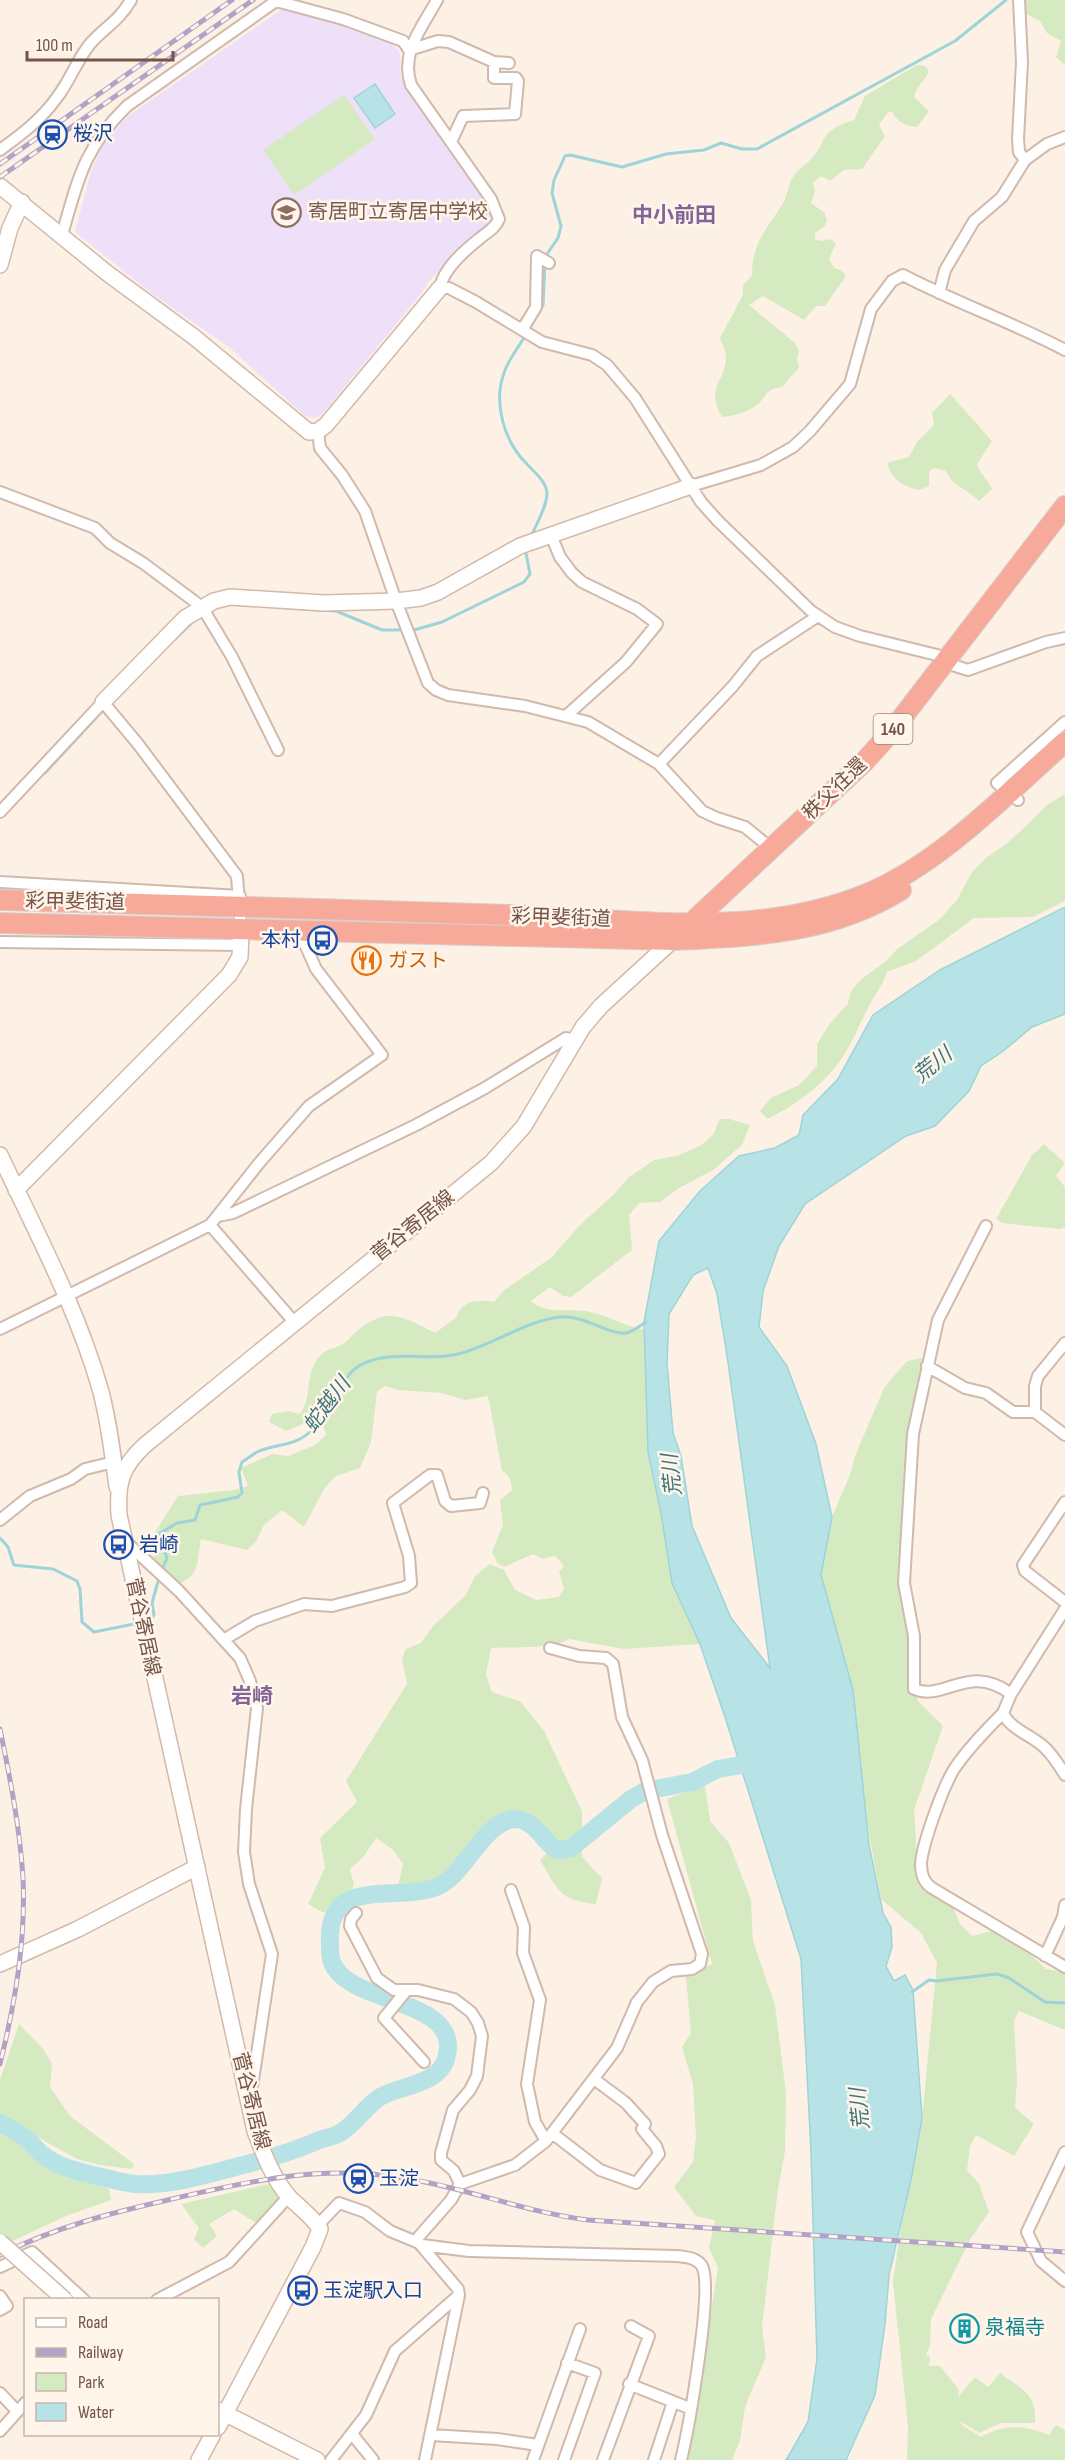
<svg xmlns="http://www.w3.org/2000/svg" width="1065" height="2460" viewBox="0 0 1065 2460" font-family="'Sofia Sans Condensed','Noto Sans JP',sans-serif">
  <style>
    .education { fill: #eee0f9 }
    .green { fill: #d6eac2 }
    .water { fill: #b8e3e6; stroke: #9ed4d8; stroke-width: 1.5; fill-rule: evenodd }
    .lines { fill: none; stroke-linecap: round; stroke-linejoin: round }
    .stream { stroke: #9ed4d8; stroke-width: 3 }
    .river { stroke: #b8e3e6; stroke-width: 18 }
    .street-casing { stroke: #d0b9ad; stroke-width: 14 }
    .secondary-casing { stroke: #d3b9aa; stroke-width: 18 }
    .highway-casing { stroke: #d8cfcc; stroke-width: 22 }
    .street { stroke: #fff; stroke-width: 10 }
    .secondary { stroke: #fff; stroke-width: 15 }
    .highway { stroke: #f7aa9a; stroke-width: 20 }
    .rail-casing { stroke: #b2a2c6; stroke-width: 5 }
    .rail { stroke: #fff5ea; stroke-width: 3; stroke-dasharray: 9; stroke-linecap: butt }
    .secondary-bridge-casing { stroke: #d3b9aa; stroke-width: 18; stroke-linecap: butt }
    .secondary-bridge { stroke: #fff; stroke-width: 15 }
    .labels { text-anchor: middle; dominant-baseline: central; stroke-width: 5; stroke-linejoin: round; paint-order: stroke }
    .shield { fill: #fff5ea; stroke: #9e8579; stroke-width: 1.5 }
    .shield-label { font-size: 18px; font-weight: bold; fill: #755549 }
    .transit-label { font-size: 20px; fill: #164399; stroke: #fff5ea; text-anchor: start }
    .education-label { font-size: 20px; fill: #785e54; stroke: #fff5ea; text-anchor: start }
    .street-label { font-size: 20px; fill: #755549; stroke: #fff5ea }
    .food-label { font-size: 20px; fill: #c56008; stroke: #fff5ea; text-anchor: start }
    .culture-label { font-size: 20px; fill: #0d838f; stroke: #fff5ea; text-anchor: start }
    .neighbourhood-label { font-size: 21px; font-weight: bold; fill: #836499; stroke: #fff5ea }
    .water-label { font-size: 21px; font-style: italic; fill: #3c767b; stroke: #fff5ea }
  </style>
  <rect width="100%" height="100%" fill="#fcf1e4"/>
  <path class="education" d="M285,7l105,35 7,6 3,6 1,23 87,125 6,14 -1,6 -23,17 -42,43 -5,9 -94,115 -9,10 -6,2 -9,-2 -76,-69 -78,-54 -76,-61 15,-57 10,-24 21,-28 10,-9z"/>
  <path class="green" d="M1022,0h43v65l-9,-8 5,-16 -14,-8 -7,-12 -14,-7 -4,-6z
    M917,65l8,1 4,6c-5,9 -13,15 -15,25l15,14 -12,16c-12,-1 -19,-5 -25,-15h-4l-9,13 6,11 -23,33 -18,1 -14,11 -9,-5 -8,7 2,9 -4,11 14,10 2,8 -3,6 -9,6v7l8,1 7,-2 6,4 -7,16 5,9 7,2 5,6 -21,30h-9l-12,14 -41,-24 -14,9 46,38 4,7 -2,10 2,8 -17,19c-18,2 -14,10 -27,19 -9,7 -21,10 -33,11 -17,-30 3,-34 4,-60 0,-6 -4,-13 -6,-19l23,-43v-9l9,-11c0,-32 14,-45 30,-70 6,-10 6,-19 10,-26 4,-9 16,-16 22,-23 6,-7 9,-18 15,-24 7,-6 16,-9 25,-12l11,-24z
    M344,95l31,44 -81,56 -31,-45z
    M950,394l42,47 -15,23c2,10 11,15 15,25l-13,12c-11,-12 -26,-14 -33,-30l-12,-3 -5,3v15l-9,4c-16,-3 -29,-11 -33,-27l22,-6 9,-16 16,-16 -2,-12z
    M1065,794v107l-32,16 -59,1 -58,43 -29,11c-6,16 -10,19 -17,32 -8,15 -14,31 -23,46 -19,32 -47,53 -80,69l-7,-8 11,-13 28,-13 18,-19v-22l14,-22 17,-18c2,-27 35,-34 48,-54l44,-31 17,-19 15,-28 14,-14 24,-17 37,-36z
    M720,1119h9l21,6 -8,20 -29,25 -34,18 -19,14 -21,1 -10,12 3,35 -61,47 -8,-1 -13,-9 -19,14c17,14 34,7 54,10 20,3 39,15 60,19l3,122 13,61 11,70 28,61 -76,5 -55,-10c-12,10 -61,8 -78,9l-5,27 6,17 29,10 23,29 38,80v46l20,21 -6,26c-38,-4 -37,-13 -56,-44l10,-10c-7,-17 -19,-41 -42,-33 -7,3 -11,6 -18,7l-48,56 -22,9 -23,1 6,-26 -10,-14 -17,-12 -12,18 -14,13 4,16 -3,5 -27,23 -16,-9 17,-36 -5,-30 37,-36 -11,-21 61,-97 -5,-25 4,-10 15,-6 12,-17 32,-30 10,-20 15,-12 14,6 11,20 21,10 23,-3 5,-9 -5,-16 5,-6 -9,-10 -13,3 -9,-5 -29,13 -6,-3 -6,-12 11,-27 -3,-25 12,-10 -2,-12 -8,-8 -14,-74 -23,4 -23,-7 -44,-3 -13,-4 -8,6 -6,50 -11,26 -24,8 -12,13 -20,38 -22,-17 -18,15 -8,16 -9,9 -46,-11c-5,23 1,33 -22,45l-25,-25 -4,-19 28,-44 56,-6 14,-4 -7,-18 31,-14 16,2 27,-11 11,-10 -6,-18 -34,14 -17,-9 3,-8 16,-3 12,3c11,-15 6,-33 14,-49 10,-20 18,-13 32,-23 3,-3 6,-7 10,-10 31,-27 47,-15 79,1l21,-15c5,-18 22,-19 38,-16l9,-11 49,-34 26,-30 35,-32 15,-17 26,-18 22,-4 24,-10 13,-11z
    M1044,1144l21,19 -9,13 9,11v40l-5,2 -58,-6 -6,-4 36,-64z
    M923,1358l-13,63 -5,50 -6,111 8,40 2,56 9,23 25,25 -29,84 4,62 33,31 9,21 12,12 23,-6 23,13 28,26 19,3v58l-46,-19 -5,10 3,59 -2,28 19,16 -20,32 -38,-21 -6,11 -3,24 12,14 10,28 -18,26 -40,81 -1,26 -4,10 4,2 -1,9h11l19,24 -1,7 17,-20 13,10 12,-14c22,17 37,20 35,50h-34l-22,10 -19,-12 2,4 19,12c24,-13 43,-12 68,-2l7,-10 9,5v30h-158l1,-33 -15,-145 9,-62 20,-102 15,-155 -16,-30 -40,-34 -60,-324 11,-58 18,-42 5,-19 29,-68 23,-27z
    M705,1785l5,36 19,22 22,57 2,41 22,64 11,88 -1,58 -7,38 -16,138 4,30 -21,50 -5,33 -8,20h-45l31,-192 -9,-20 6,-28 -19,-4 -22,-29 19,-25 3,-26 -3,-52 -11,-37 9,-14 -5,-56 26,-13 -45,-165z
    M19,2024l25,26 8,14 -2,23 20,29 64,48 -2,5 -32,-4 -23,-6 -77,-43v-36z
    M0,2134l9,2 33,29 67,24 2,11 -45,16 -66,31z
    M273,2183l10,14 -24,28 -25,-16 -25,15 8,12 -14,12 -9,-9 5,-11 -18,-24z"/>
  <path class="water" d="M375,84l20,30 -20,14 -21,-30z
    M1065,907v107l-33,13 -30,25 -21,14 -12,25 -34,35 -29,10 -101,68 -26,42 -16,45 -4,36 28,39 29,78 16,73 -11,58 32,115 16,155 14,68 8,14 1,20 -6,19 8,15 11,-6 8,15 9,128 -10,57 -23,100 -4,49 -10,71 -29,65h-60l22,-38 9,-63 -6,-208 -10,-192 -76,-242 -25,-73 -28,-61 -11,-70 -13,-61 -4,-130 15,-81 41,-50 39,-35 36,-8 24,-13 4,-20 35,-36 35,-64 67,-45zM708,1268l9,26 11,68 42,306 -39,-50 -39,-92 -11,-70 -8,-23 -6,-70 2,-49 24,-39z"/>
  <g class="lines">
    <path class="stream" d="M545,257l13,-19 3,-12 -9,-33 2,-13 11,-24 5,-1 52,12 44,-13 38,-4 17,-7 21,6h15l198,-108 51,-41
      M528,331l15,-26 2,-42
      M525,336c-7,12 -17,24 -21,37 -11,30 0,68 22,90 8,9 20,18 21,30 0,14 -11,31 -16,44
      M287,608l49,3 46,19h32l28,-8 82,-40 6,-8 -4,-21 1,-4
      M174,640l21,-20
      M45,773l60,-65
      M0,1538l8,9 6,18 39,4 24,12 3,8 2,33 12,10 45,-9
      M161,1572l6,-14 -8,-24 18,-11 18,-3 5,-15 38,-8 4,-4 -3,-21 3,-10c5,-3 10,-7 15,-10 18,-9 36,-4 54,-21 9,-8 17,-18 23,-28 9,-17 13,-34 33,-41 30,-12 64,0 95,-9 33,-9 63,-32 98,-36 24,-2 49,18 66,16 7,-1 15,-8 20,-11
      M149,1622l5,-7 -2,-12 7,-25
      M912,1992l17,-12 7,1 61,-7 12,4 36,24 20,1"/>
    <path class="river" d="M0,2123c7,4 15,7 21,12 10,6 16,17 26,23 13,9 30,13 46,17 14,3 28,8 43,9 37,2 75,-11 111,-20 24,-6 47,-13 70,-23 7,-3 16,-4 23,-8 15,-9 25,-26 40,-36 21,-12 58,-12 66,-38 18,-59 -88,-54 -111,-91 -5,-7 -5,-15 -5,-24 -4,-69 63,-42 104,-56 30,-9 48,-67 81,-69 18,0 28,21 41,31l15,-2 60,-49 14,-8 47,-9 26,-13 46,-8"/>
    <defs>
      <path id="street" d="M437,0c-15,28 -37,52 -26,85l80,114 8,20c-3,9 -13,14 -20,20 -15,12 -36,30 -39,49h9l27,14 66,40 50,13 15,10 28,33 66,104 17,19 93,90 24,16 25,9 89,22
        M1019,0l3,62 -4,77 1,13 6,8
        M409,50l29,-9 11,1 45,20 15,1
        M451,142l12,-26 52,-2 3,-33 -2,-3h-22v-16
        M0,150c22,-16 42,-31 58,-54 12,-16 19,-36 32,-52 15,-17 29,-23 41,-44
        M62,235c16,-56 22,-87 65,-129l149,-105 67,18 60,22 6,9
        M939,293l6,-23 29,-49 28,-24 23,-37 22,-16 18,-7
        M522,330l14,-23 1,-51 12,7
        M318,431l2,17 22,27 23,36 31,90 32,82 8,7 12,5 77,11 63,16 71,42 43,47 15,7 28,9 27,22
        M691,486l70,-21 32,-18 17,-16 40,-47 21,-75 21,-28 11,-6c53,28 109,47 162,75
        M0,492l95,36 15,15 33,20 59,44 30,50 46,93
        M551,535l9,22 12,16 10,9 55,27 20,15 -31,38 -60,54
        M946,663l22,7 78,-28 19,-4
        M659,764l74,-78 24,-30 61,-40
        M1018,800l-21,-17 68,-61
        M0,812l103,-110 35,42 99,132 4,53
        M0,882l240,14
        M0,942l241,3
        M218,1216l15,-3 183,-88 69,-37 81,-50 9,2
        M210,1225l85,98
        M986,1226l-48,94 -25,114 -9,149 10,53v53c30,13 55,-27 97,5
        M0,1329l210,-104 50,-63 49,-56 73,-51 -66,-86 -17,-38
        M927,1366l38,22 21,5 27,19h22l30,23
        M1035,1412v-26l3,-10 27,-33
        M1065,1502l-42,63 2,6 40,31
        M0,1520l30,-24 41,-17 14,-10 29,-7
        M125,1541l54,50 61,67 10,23 7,27 -11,101 -2,43 5,32 23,70 -20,133h-6
        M1065,1609l-54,85 -8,19c7,16 28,22 41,34 9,8 15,18 21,28
        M225,1639l30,-18 49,-17 28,2 73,-19 6,-4 -2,-27 -16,-53 37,-28h7l8,26 6,5 29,-3 3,-10
        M1003,1713c-16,16 -33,33 -46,52 -12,15 -35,80 -36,99 0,9 3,19 11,24l133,79
        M511,1890l13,37 -1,26 17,47 -13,84 8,38 11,19
        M356,1913l-5,6 -1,7 27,52 17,12h24l36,9 17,13 7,11 4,13 -5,40 -7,14 -17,20 -12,43v7l13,11 6,13
        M1045,1956l18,-39 2,-12
        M406,1991l-22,27 40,44
        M552,2133l48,37 36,13 23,-29 -3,-8 -14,-17 3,-5 -19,-21 -32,-24
        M1065,2152l-38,80 14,29 24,20
        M318,2225l21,-22 26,9 25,19 29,12 39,46 1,6 -34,165
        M415,2241l36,-41 9,-16 55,-19 31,-24 71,-93 20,-46 16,-20 18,-11 21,-2 8,-5 2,-10 -40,-119 -20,-75 -20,-43 -9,-53 -7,-6 -27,-2 -29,-8
        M422,2245l47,6 208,5c10,1 20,2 25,10 12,22 -14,165 -21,194
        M0,2267l32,-15 52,48
        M0,2296l7,10 -7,4
        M157,2300l72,-38 60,-66
        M629,2384l60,24
        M0,2393l17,18
        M0,2431l26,-29
        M352,2434l21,26
        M431,2435l66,4 41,6
        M331,2460l35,-45 29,-64 64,-56
        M533,2460l47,-131
        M564,2460l31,-87 -28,-10
        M603,2460l46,-124 -18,-10
        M654,2460l19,-58"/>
      <path id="secondary" d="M0,186l107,87 87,64 115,95 9,-1 8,-6 114,-137
        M0,265l10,-37 12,-26
        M103,702l82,-84 29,-17 16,-4 94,6 72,-2 25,-3 17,-6 82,-46 171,-60
        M0,1155c36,77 78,155 101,237 8,31 12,63 16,95
        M16,1190l213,-215 11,-18 1,-28
        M0,1964l78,-35 119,-62
        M218,2410l99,50
        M218,2427l95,-180 7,-18c-7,-12 -20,-21 -30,-31 -17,-19 -26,-43 -35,-67l-136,-616c-2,-32 2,-48 26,-70l346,-282 33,-37 59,-99 18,-21 72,-66
        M199,2460l14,-26"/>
      <path id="highway" d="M0,900c171,4 342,10 513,15 117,4 239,25 351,-20 75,-30 141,-100 201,-153
        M0,923l673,17c82,-4 156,-6 228,-50
        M686,928l178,-166 27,-30 174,-226"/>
    </defs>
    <use href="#street" class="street-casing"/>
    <use href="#secondary" class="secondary-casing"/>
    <use href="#highway" class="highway-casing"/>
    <use href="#street" class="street"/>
    <use href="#secondary" class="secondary"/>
    <use href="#highway" class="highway"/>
    <defs>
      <path id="rail" d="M0,164l232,-164
        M0,177l253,-177
        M0,1729c10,49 20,99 23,149 3,63 -8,125 -23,186
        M0,2255c53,-27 110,-42 168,-55 77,-18 150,-35 229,-23 65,9 126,35 191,43l477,32"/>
    </defs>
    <use href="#rail" class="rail-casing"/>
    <use href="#rail" class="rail"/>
    <defs>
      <path id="secondary-bridge" d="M0,2242l65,58"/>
    </defs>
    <use href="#secondary-bridge" class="secondary-bridge-casing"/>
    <use href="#secondary-bridge" class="secondary-bridge"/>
  </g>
  <defs>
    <symbol id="station-ring" viewBox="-11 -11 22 22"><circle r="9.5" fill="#fff5ea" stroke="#1a4fb4" stroke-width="1.5"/><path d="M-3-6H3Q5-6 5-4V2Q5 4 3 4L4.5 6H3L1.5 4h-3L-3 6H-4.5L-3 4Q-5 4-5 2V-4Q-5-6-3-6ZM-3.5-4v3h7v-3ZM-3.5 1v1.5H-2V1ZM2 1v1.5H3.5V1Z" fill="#1a4fb4"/></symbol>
    <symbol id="school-ring" viewBox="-11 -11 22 22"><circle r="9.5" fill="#fff5ea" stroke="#8d6e63" stroke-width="1.5"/><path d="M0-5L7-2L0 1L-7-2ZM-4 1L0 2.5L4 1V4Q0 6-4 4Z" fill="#8d6e63"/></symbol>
    <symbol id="bus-ring" viewBox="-11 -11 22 22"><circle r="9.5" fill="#fff5ea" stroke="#1a4fb4" stroke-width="1.5"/><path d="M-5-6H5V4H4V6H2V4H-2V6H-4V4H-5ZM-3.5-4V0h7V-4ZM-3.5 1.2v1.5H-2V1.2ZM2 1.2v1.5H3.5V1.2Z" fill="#1a4fb4"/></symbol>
    <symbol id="restaurant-ring" viewBox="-11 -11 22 22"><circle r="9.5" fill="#fff5ea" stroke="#e8710a" stroke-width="1.5"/><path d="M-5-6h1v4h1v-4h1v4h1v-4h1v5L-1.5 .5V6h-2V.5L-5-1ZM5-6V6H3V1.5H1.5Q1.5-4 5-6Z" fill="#e8710a"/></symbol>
    <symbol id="building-ring" viewBox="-11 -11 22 22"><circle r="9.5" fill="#fff5ea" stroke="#0f9aa8" stroke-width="1.5"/><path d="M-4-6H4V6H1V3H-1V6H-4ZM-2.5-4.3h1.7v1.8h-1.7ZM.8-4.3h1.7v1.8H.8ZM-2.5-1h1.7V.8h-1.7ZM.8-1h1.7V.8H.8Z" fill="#0f9aa8"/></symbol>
  </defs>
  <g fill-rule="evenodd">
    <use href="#station-ring" x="36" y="118" width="33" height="33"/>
    <use href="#school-ring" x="270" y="196" width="33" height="33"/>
    <use href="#bus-ring" x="306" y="924" width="33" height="33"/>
    <use href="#restaurant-ring" x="350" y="944" width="33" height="33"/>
    <use href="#bus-ring" x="102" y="1528" width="33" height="33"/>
    <use href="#station-ring" x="342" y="2162" width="33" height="33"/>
    <use href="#bus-ring" x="286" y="2274" width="33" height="33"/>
    <use href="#building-ring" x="948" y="2312" width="33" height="33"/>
  </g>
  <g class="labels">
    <rect class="shield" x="873.5" y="714" width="39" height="30" rx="4.5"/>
    <g class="shield-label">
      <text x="893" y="729">140</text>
    </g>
    <g class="transit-label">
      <text x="73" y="134">桜沢</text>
      <text x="301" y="940" text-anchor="end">本村</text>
      <text x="139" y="1545">岩崎</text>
      <text x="379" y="2179">玉淀</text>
      <text x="323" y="2291">玉淀駅入口</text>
    </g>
    <g class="education-label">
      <text x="308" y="212">寄居町立寄居中学校</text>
    </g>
    <g class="street-label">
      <text transform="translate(835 789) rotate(-44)">秩父往還</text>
      <text transform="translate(75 902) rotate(1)">彩甲斐街道</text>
      <text transform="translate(561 918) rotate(2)">彩甲斐街道</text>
      <text transform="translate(413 1226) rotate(-39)">菅谷寄居線</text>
      <text transform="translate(143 1627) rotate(78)">菅谷寄居線</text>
      <text transform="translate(251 2101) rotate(76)">菅谷寄居線</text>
    </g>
    <g class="food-label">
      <text x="388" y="961">ガスト</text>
    </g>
    <g class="culture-label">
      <text x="985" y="2328">泉福寺</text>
    </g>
    <g class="neighbourhood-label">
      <text x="674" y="215">中小前田</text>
      <text x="252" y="1696">岩崎</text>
    </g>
    <g class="water-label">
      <text transform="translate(933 1065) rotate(-39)">荒川</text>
      <text transform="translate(327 1405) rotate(-53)">蛇越川</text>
      <text transform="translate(672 1475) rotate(-96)">荒川</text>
      <text transform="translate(860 2109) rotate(-96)">荒川</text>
    </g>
  </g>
  <rect x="24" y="2298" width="195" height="138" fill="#fff5ea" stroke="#c8b5aa" stroke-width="1.5"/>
  <rect x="36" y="2318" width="30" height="9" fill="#ffffff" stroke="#c8b5aa" stroke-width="1.5"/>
  <text x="78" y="2328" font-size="18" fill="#755549">Road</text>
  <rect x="36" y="2348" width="30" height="9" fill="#b2a2c6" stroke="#c8b5aa" stroke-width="1.5"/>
  <text x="78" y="2358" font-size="18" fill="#755549">Railway</text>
  <rect x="36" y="2373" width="30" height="18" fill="#d6eac2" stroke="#c8b5aa" stroke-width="1.5"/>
  <text x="78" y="2388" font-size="18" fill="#755549">Park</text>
  <rect x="36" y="2403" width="30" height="18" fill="#b8e3e6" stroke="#c8b5aa" stroke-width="1.5"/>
  <text x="78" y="2418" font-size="18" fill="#755549">Water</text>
  <path d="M27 51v9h146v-9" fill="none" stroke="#755549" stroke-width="3"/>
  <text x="36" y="51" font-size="18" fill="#755549" stroke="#fff5ea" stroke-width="4.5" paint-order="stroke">100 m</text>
</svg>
